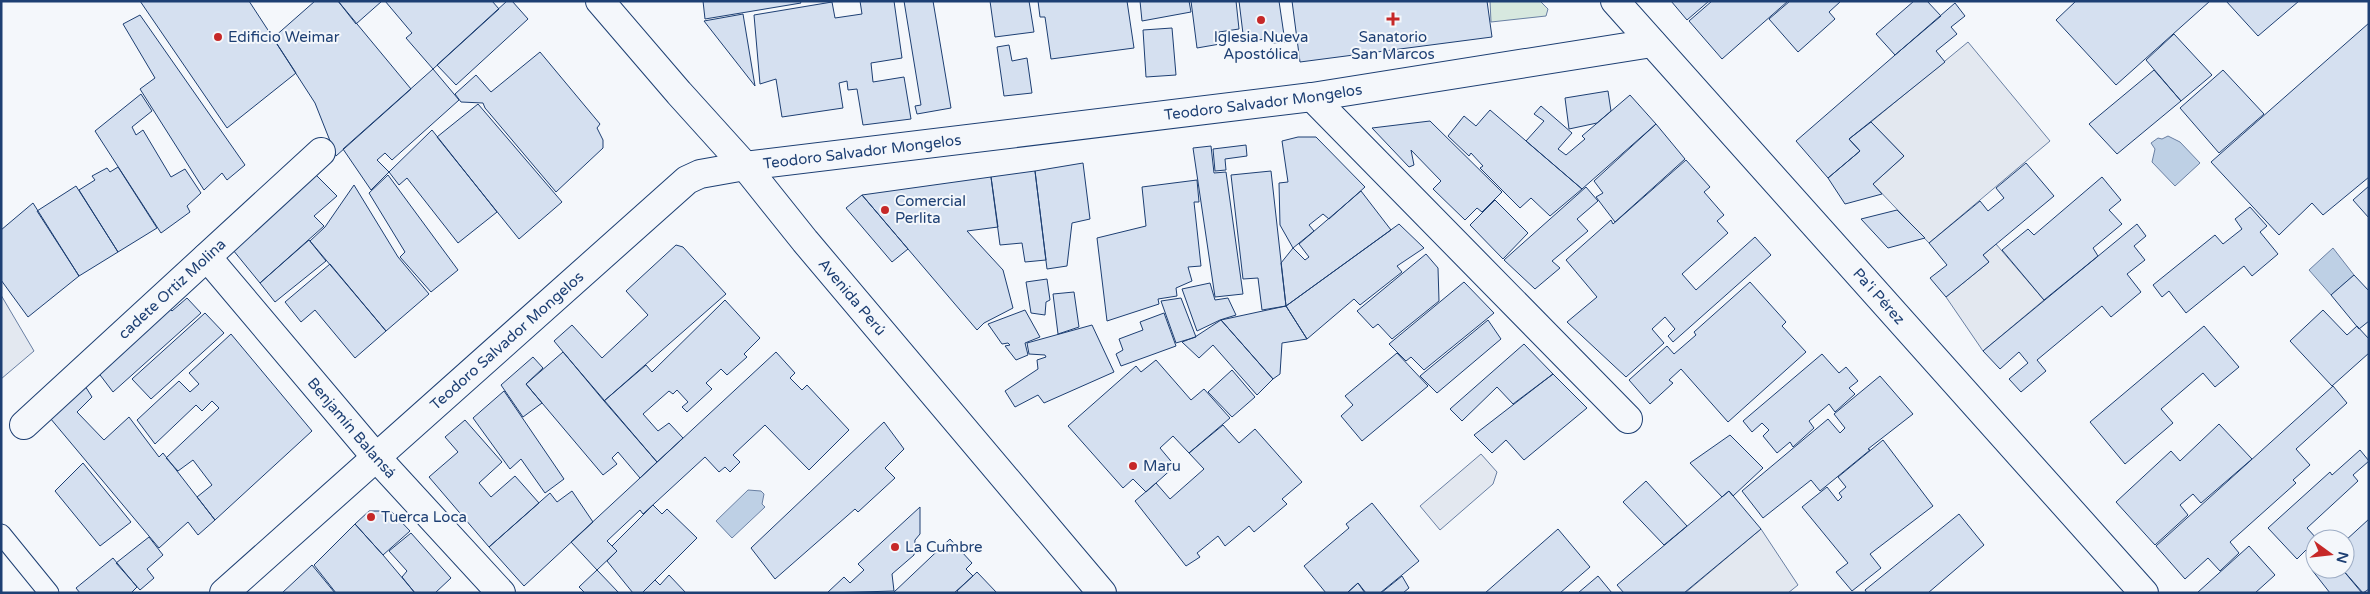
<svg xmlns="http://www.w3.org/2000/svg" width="2370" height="594" viewBox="0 0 2370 594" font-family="'Varela Round',sans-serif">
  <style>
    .green { fill: #d7e8df; stroke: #687fa3 }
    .parking { fill: #e3e8f0; stroke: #687fa3 }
    .water { fill: #bed0e5; stroke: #687fa3 }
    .building { fill: #d5e0f0; stroke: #1d3f73 }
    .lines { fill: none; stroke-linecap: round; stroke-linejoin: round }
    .lane-casing { stroke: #1d3f73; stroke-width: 21 }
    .street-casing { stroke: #1d3f73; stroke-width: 30 }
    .secondary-casing { stroke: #1d3f73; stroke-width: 30 }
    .primary-casing { stroke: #1d3f73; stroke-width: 30 }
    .lane { stroke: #f4f7fb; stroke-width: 19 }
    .street { stroke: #f4f7fb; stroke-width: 28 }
    .secondary { stroke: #f4f7fb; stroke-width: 28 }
    .primary { stroke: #f4f7fb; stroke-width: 28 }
    .poi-dot { fill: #c62828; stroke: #f4f7fb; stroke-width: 2 }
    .labels { text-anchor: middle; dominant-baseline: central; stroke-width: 4; stroke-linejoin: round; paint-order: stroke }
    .poi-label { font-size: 15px; fill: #1d3f73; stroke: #f4f7fb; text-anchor: start }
    .street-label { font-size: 15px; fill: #1d3f73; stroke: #f4f7fb }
  </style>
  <rect width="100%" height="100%" fill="#f4f7fb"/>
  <path class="green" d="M1490,1h50l8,8 -2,7 -55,6z"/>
  <path class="parking" d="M1968,42l82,99 -121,102 -56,-59 31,-28 -33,-34z
    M1996,244l48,56 -61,51 -37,-54 43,-35 -6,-7z
    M1,295l33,56 -33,28z
    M1481,454l16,18 -4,12 -53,46 -20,-24z
    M1761,529l37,56 -10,8h-103z"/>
  <path class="water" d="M2168,136l12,6 20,21 -25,23 -23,-24 3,-13 -4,-6 7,-5 4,1z
    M2333,248l21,27 -23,20 -22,-25z
    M748,490l13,1 3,3 -2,10 3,3 -33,31 -16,-17z"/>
  <path class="building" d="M140,1h109l47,72 -69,55z
    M315,1h23l73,88 -75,67 -21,-53 -42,-65z
    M338,1h44l-26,23z
    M385,1h107l7,8 -66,60 -27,-31 6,-5z
    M507,1h5l16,18 -72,66 -19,-20z
    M703,1h97l1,2 -96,16z
    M860,1h34l8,57 -31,5 2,19 31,-5 7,42 -48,6 -6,-36 -9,1 -1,-9 -8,2 4,25 -61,9 -6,-38 -16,5 -6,-69 78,-13 3,16 27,-4z
    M904,1h29l18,107 -34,6 -2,-8 6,-1z
    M990,1h39l5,31 -39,5z
    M1038,1h89l7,47 -83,11 -6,-42h-5z
    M1140,1h49l2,11 -49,9z
    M1191,1h45l3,28 -20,3 1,12 -23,4z
    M1239,1h40l6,41 -12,1 -1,-5 -28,4z
    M1292,1h195l5,36 -192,25z
    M1671,1h38l-22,19z
    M1712,1h76l-66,58 -33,-38z
    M1790,1h51l-12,11 6,7 -37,33 -29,-33z
    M1914,1h13l14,15 -46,39 -19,-21z
    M2076,1h134l-94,84 -60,-65z
    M2226,1h73l-41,35z
    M1955,3l10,13 -14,11 6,7 -21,17 9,11 -96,77 11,12 -32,27 -32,-37z
    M743,14l12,72 -51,-65z
    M140,15l105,150 -18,15 -5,-7 -18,17 -64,-101 15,-11 -32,-54z
    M2369,23v154l-46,38 -11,-12 -33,32 -68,-73z
    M1172,28l4,47 -30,2 -3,-47z
    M2174,34l38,41 -31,26 -35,-41z
    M1009,45l3,16 15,-3 5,35 -28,3 -7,-49z
    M540,52l60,72 -3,4 6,12v8l-47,44 -71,-84 -2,-5 -22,-1 -6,-8 21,-19 15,17z
    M433,69l26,31 -67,60 -7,-7 -8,7 12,12 -18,18 -28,-41z
    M2154,70l27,31 -64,53 -28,-30z
    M2223,70l41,44 -45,39 -39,-45z
    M1608,91l3,20 -14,12 -28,6 -4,-31z
    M141,94l11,17 -20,16 4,8 7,-5 28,47 14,-8 16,24 -14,13 3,6 -29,21 -66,-102z
    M1630,95l26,29 -74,65 -56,-48 18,-20 -10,-7 7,-8 31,27 -14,16 8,6 19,-16 -3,-3z
    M478,104l84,98 -43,37 -82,-102z
    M1490,110l92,79 -32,27 -19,-18 -11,10 -40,-40 3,-2 -12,-13 -2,3 -21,-20 16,-20 12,10z
    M1430,121l72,71 -20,20 -5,-4 -12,12 -32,-31 8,-8 -30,-31 3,15 -5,2 -37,-39z
    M1871,122l33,34 -31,28 9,10 -37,10 -17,-26 32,-27 -11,-12z
    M1656,124l29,35 -70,63 -19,-25 7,-4 -9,-12z
    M432,130l65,82 -39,31 -51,-65 -8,7 -10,-13z
    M1298,137h18l49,50 -36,32 -6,-5 -14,11 5,6 -21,17 -13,-23 -1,-42 9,-1 -6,-41z
    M1246,145l1,11 -22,3 1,11 -11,1 -2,-22z
    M1211,146l3,27 12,-1 17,122 -28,3 -22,-149z
    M1686,160l24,27 -6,5 20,23 -7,6 11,12 -46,41 14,16 59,-53 16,18 -98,87 -5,-6 7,-7 -10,-12 -13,12 12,14 -38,34 -59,-55 30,-25 -31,-37 45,-40 2,4z
    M1083,163l7,56 -18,4 -5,43 -20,3 -12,-98z
    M2026,163l28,33 -71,59 6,7 -43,35 -16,-19 17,-13 -18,-22 51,-42 8,10 16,-13 -8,-10z
    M118,167l39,61 -39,24 -39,-62 16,-10 -3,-4 15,-8 3,4z
    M1035,171l11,89 -21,2 -3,-19 -22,2 -9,-68z
    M1271,171l15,135 -24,4 -4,-32 -15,1 -12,-104z
    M315,174l22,22 -23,20 10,10 -64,57 -27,-33z
    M388,175l70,95 -27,22 -31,-35 5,-5 -36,-59z
    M991,177l7,50 -31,4 36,39 10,38 -29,15 -7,7 -115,-135z
    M2102,177l19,23 -12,10 13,14 -29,24 5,8 -54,44 -42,-50 26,-21 6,6z
    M1197,180l2,22h-5l7,64 -13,1 4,14 -16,7 1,8 -19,3 1,5 -52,17 -10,-83 49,-12 -4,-39z
    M354,185l44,72 31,37 -43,37 -76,-90 15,-14z
    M76,186l42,66 -39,24 -42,-65z
    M2369,186v32l-16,-18z
    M1586,187l12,14 -21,18 11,12 -36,30 8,7 -25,21 -31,-29z
    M1361,191l30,39 -105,76 -5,-43 12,-15 12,12 4,-3 -10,-13z
    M862,195l46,54 -16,13 -46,-54z
    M1495,200l33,33 -25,26 -33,-34z
    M33,203l46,73 -51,41 -27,-37v-50z
    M2250,207l17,19 -7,6 18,22 -26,22 -8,-10 -58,47 -17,-22 -7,6 -9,-12 62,-50 8,9 19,-15 -7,-10z
    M1897,210l28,28 -37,10 -27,-29z
    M1399,224l25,24 -27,18 5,6 -42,33 -6,-6 -47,40 -21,-33z
    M2137,224l9,12 -12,10 11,14 -18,14 14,18 -30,25 -9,-11 -65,54 9,11 -25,21 -12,-13 19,-16 -9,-11 -19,17 -17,-18z
    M309,240l17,21 -51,41 -15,-19z
    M676,245l7,2 43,47 -122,107 -50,-60 18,-16 30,33 46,-43 -22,-24z
    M1426,254l12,14 1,33 -47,38 -14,-15 -5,4 -16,-17z
    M330,264l56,67 -31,27 -40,-48 -14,12 -16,-20z
    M2354,275l15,16v30l-10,8 -28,-34z
    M1047,279l3,21 -4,2 -1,13 -14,-2 -5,-31z
    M1464,282l30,31 -70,57 -13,-13 -5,4 -17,-17z
    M1750,282l36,40 -4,4 24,26 -78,70 -47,-53 -12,11 4,3 -23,21 -21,-24 38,-34 7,8 22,-19 -2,-3z
    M1210,283l5,17 13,-2 8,17 -16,5 -23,11 -15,-42z
    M1074,292l5,35 -21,7 -5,-40z
    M187,298l14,15 -88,79 -19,-25 73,-61 5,5z
    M1181,298l15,39 -20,6 -15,-42z
    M725,300l35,38 -16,16 3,3 -20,18 -6,-6 -15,14 6,6 -25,23 -5,-5 6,-5 -11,-12 -4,4 -4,-3 -26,23 15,17 11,-8 14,15 -26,24 -53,-61 42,-36 6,7z
    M1286,306l21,33 -25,4 -2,31 -7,5 -52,-59z
    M1025,310l15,27 -15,6 3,12 -12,5 -11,-14 5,-1 -2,-2 -6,1 -14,-20z
    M2323,310l24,25 10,-9 12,13v14l-37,33 -42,-45z
    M205,313l19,20 -73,66 -19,-20z
    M1164,313l12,33 -55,20 -5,-12 7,-4 -4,-11 24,-9 -3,-8z
    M1221,320l52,59 -16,16 -44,-50 -14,13 -17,-16 13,-5z
    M1488,320l13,19 -64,54 -17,-17z
    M1092,325l22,47 -70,31 -6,-8 -23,12 -10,-16 33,-22 -1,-9 9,-3 -1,-2 -16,-1 -2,-11z
    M2204,326l35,41 -24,20 -12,-14 -42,36 12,14 -48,41 -35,-42z
    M231,334l81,97 -97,89 -18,-23 15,-12 -19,-25 -15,11 -12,-13 53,-50 -7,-7 -10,10 -6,-6 -41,39 -18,-24 42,-39 11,11 9,-8 -10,-11z
    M1524,344l29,30 -40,30 -16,-17 -35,34 -12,-12z
    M563,352l94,110 -17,16 -22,-26 -6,6 5,6 -14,11 -77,-91z
    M776,352l19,21 -5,5 12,12 5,-5 42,45 -40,40 -44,-45 -32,30 7,7 -10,10 -5,-5 -6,5 -14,-15 -62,57 -3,-4 -33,31 10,10 -20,19 -26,-28z
    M1397,353l31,33 -66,55 -21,-25 12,-11 -8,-9z
    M1822,354l17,19 7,-6 12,14 -9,7 6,6 -20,18 -6,-8 -20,17 5,7 -21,19 -3,-5 -13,11 -14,-17 6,-6 -7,-7 -10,9 -9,-11z
    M533,357l10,11 -17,16 16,19 -19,14 -22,-32z
    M1156,360l35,40 13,-11 26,29 -41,35 -16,-17 -13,12 15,18 -29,26 -13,-13 -10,9 -55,-62 68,-60 5,6z
    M1232,370l23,27 -23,20 -24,-25z
    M1553,374l34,34 -63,52 -18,-20 -14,13 -18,-18z
    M1880,376l33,38 -45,35 2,1 -50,41 -9,-11 -48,38 -21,-27 86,-72 12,14 5,-5 -11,-14z
    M80,378l12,19 -15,15 27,28 25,-23 30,40 4,-4 52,67 -17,15 -10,-13 -29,26 -114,-136z
    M2333,386l14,17 -51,46 14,16 -17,15 3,3 -66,59 9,11 -19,18 -12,-13 -23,21 -29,-33z
    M504,391l60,88 -19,14 -24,-34 -11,10 -37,-51z
    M465,420l37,42 -23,21 12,14 24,-21 24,27 -50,44 -60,-70 29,-25 -13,-15z
    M884,422l20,27 -19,19 10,10 -37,34 -3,-3 -80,70 -24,-31z
    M2219,424l33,35 -51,44 -8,-9 -13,11 8,10 -33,30 -39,-43 55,-51 9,10z
    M1223,425l16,18 16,-14 47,53 -20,17 5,5 -33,28 -5,-6 -24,20 -7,-10 -21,17 3,4 -14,9 -51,-65 21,-18 14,16 34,-30 -15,-16z
    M1730,435l33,33 -30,28 -4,-5 -7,6 -32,-34z
    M1883,440l50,66 -63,48 11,14 -29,23 -16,-19 12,-9 -46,-56 25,-20 11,14 4,-4 -3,-4 7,-6 -8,-10z
    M2360,450l9,11 -16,14 5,6 -51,47 10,11 -20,20 -29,-31 62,-56 2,3z
    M83,463l48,59 -31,24 -45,-55z
    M1646,481l41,45 -23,19 -41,-43z
    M572,491l21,31 -69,64 -35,-39 61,-54 7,9z
    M1729,491l32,38 -77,64h-60l-7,-8z
    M1372,503l47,58 -39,32h-14l-8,-10 -11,10h-21l-22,-27 45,-38 -3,-4z
    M653,505l9,9 5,-5 30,29 -55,55h-9l-26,-32 10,-10 -5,-5z
    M920,507v27l-5,6 -1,15 -22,19 2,17 -67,2 17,-16 6,6 14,-13 -6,-6z
    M369,511h22l19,20 -27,24 -28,-31z
    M1959,514l25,31 -56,48h-61l-2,-3z
    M2369,519v70l-6,4 -21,-24h3v-28z
    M355,524l28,31 32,38h-79l-22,-28z
    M1558,529l32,38 -30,26h-75z
    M411,533l40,45 -16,15h-20l-13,-16 5,-6 -18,-20z
    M149,537l14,18 -16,14 7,9 -14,12 -24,-27z
    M950,539l22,24 -6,6 7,7 -19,17h-61z
    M2249,546l26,29 -20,18h-58z
    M113,558l24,29 -6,6h-51l-4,-5z
    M312,565l23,28h-53z
    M2315,568l27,1 20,24h-32l-18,-23z
    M597,570l22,23h-34l-6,-6z
    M977,572l20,21h-39l-1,-2z
    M669,575l17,18h-44l13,-13 5,5z
    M1402,576l7,12 -6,5h-22z
    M1598,576l14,17h-34z
    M1358,583l7,10h-18z"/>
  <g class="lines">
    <defs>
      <path id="lane" d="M1,534l48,59"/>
      <g id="street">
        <path id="s1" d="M1615,1l529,592"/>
        <path d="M1312,97l316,322"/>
        <path id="s2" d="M745,166l567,-69 340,-54"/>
        <path id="s3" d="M207,257l168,199 126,137"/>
        <path id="s4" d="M24,425l297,-273"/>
      </g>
      <g id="secondary">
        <path id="s5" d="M224,593l463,-413 13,-6 45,-8"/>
      </g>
      <g id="primary">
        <path id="s6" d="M600,1l79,92 66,73 60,75 297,352"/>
      </g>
    </defs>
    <use href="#lane" class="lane-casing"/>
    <use href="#street" class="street-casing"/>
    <use href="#secondary" class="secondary-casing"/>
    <use href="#primary" class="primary-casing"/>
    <use href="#lane" class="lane"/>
    <use href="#street" class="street"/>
    <use href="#secondary" class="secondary"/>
    <use href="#primary" class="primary"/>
  </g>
  <g class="poi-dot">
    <path d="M1390.5 11.5h5v5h5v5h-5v5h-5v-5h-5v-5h5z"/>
    <circle cx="1261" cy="20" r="5"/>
    <circle cx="218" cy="37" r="5"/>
    <circle cx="885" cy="210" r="5"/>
    <circle cx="1133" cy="466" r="5"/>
    <circle cx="371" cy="517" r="5"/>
    <circle cx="895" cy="547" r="5"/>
  </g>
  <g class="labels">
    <g class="poi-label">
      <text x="228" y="37">Edificio Weimar</text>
      <text x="1261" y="37" text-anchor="middle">Iglesia Nueva<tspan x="1261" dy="17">Apostólica</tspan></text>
      <text x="1393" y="37" text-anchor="middle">Sanatorio<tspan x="1393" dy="17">San Marcos</tspan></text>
      <text x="895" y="201">Comercial<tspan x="895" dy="17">Perlita</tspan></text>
      <text x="1143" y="466">Maru</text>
      <text x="381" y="517">Tuerca Loca</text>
      <text x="905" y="547">La Cumbre</text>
    </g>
    <g class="street-label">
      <text stroke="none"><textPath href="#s2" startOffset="522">Teodoro Salvador Mongelos</textPath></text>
      <text stroke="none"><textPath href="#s2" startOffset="118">Teodoro Salvador Mongelos</textPath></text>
      <text stroke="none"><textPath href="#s4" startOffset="201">cadete Ortiz Molina</textPath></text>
      <text stroke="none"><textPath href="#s6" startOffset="389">Avenida Perú</textPath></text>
      <text stroke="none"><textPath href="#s1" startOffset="396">Pa'i Pérez</textPath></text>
      <text stroke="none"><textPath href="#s5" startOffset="379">Teodoro Salvador Mongelos</textPath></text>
      <text stroke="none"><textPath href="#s3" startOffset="224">Benjamín Balansá</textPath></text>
    </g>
  </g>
  <rect width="2370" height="594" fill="none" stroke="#1d3f73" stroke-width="5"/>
  <g transform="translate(2330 554) rotate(105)"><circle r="24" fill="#f4f7fb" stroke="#9eadc5"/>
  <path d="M0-4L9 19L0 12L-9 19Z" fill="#c62828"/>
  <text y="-8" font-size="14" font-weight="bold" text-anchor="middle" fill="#1d3f73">N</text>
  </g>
</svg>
